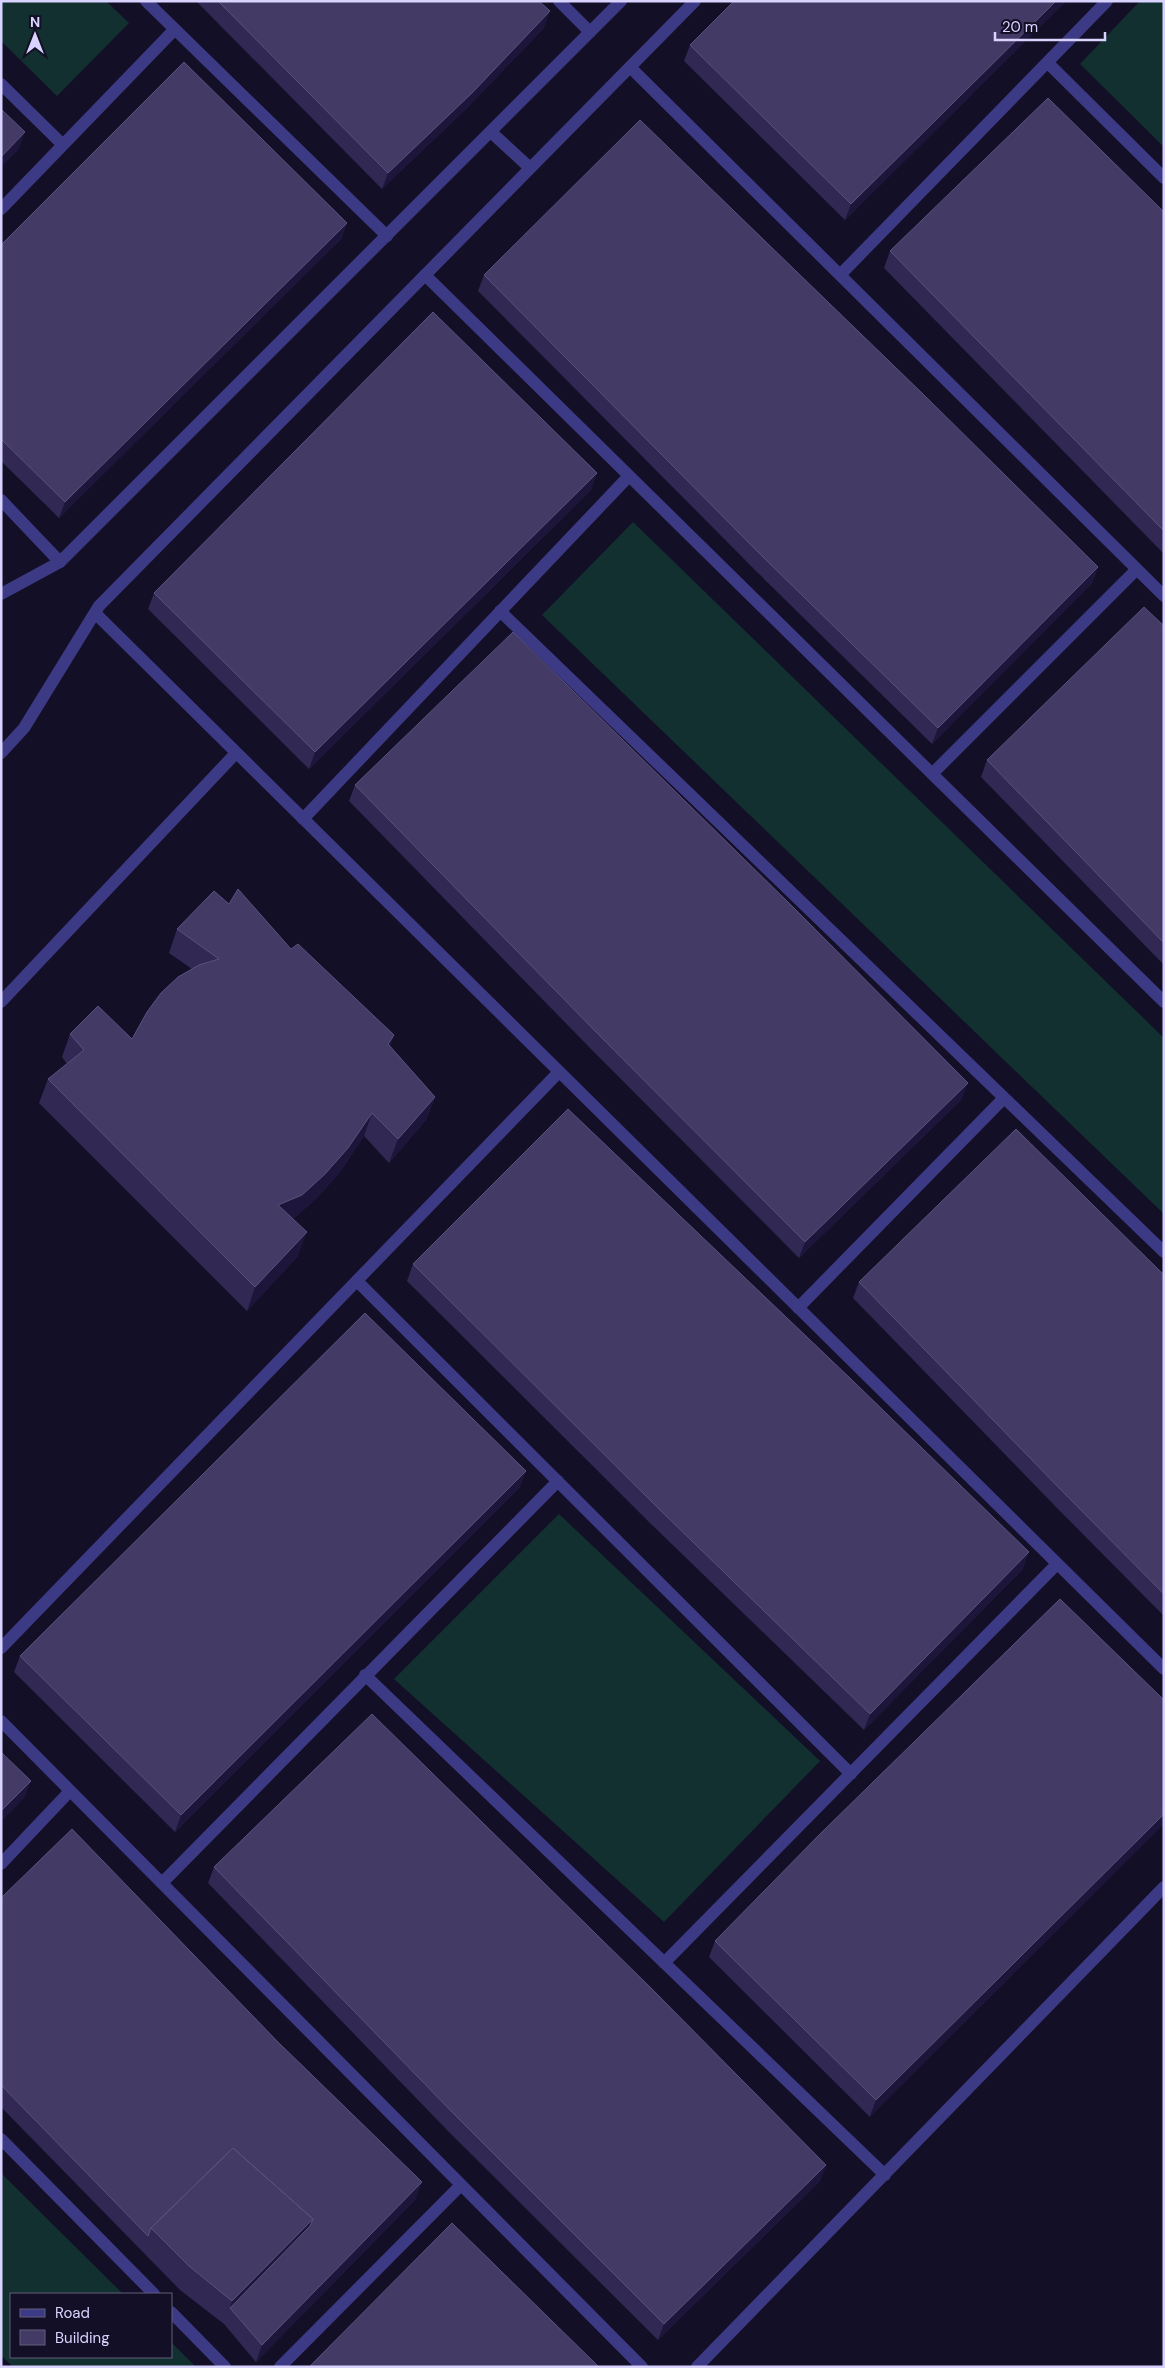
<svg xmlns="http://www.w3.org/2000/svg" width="1165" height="2368" viewBox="0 0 1165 2368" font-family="'DM Sans',sans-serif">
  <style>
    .garden { fill: #12302f }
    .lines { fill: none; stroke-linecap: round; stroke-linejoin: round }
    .minor { stroke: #3d3a85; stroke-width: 12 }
    .tertiary { stroke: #3d3a85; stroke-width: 12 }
    .wall { fill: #312854 }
    .shaded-wall { fill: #1d163a }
    .building { fill: #433a66; stroke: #5a527e }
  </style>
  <rect width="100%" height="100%" fill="#130f26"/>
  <path class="garden" d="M1,1h105l23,22 -72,73 -56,-55z
    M1140,1h24v146l-84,-83z
    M633,522l531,516v176l-622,-599z
    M559,1514l261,247 -156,161 -270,-243z
    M1,2173l122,121h-112v63h160v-15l25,25h-183l-12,-12z"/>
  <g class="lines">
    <path class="minor" d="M146,1l241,235
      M559,1l31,31
      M1048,63l116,115
      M630,67l534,529
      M1,84l62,61
      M1,209l174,-180
      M425,275l739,727
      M840,275l267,-274
      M1,500l59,62
      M500,611l664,641
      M95,613l1069,1056
      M932,774l205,-205
      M303,819l326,-343
      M1,1002l235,-249
      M357,1281l494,493
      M798,1308l206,-210
      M1,1648l558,-576
      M365,1675l520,500
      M1,1721l641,646
      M1,1864l69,-73
      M162,1883l396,-402
      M664,1963l393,-399
      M1,2139l153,155
      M171,2312l54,55
      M280,2367l181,-182
      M697,2367l467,-480"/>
    <path class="tertiary" d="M491,132l39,36
      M1,594l59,-32 561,-561
      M1,753l23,-25 75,-122 596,-605"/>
  </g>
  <path class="wall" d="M196,1h343l5,27 -78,81 -84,80z
    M734,1h332l-221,219 -161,-159 6,-16z
    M1164,212v342l-280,-286 6,-17z
    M347,223l-6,16 -282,279 -58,-57v-216z
    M484,275l614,292 -6,16 -160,161 -176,-173 -278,-280z
    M597,473l-6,17 -282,279 -161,-160 6,-16z
    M1164,626v339l-183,-188 6,-17z
    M355,785l607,314 -163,159 -209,-210 -241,-247z
    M229,904l62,45 103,86 -4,11 45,51 -9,23 -37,43 -25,-27 -24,36 -23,26 -24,21 5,37 -51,55 -208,-208 9,-24 19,-15 -5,-7 8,-23 62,5 60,-70 -23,-16 8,-24z
    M413,1264l610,305 -159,161 -213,-206 -244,-243z
    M1164,1275v341l-106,-107 -205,-211 6,-16z
    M526,1471l-6,16 -345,345 -161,-160 6,-16z
    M1060,1599l-190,518 -161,-160 6,-16z
    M214,1867l612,298 -6,16 -162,159 -210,-209 -240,-248z
    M1,1898l415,301 -160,163 -32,-38 -44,-34 -179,-183z"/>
  <path class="shaded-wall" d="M1056,1h10l-221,219 6,-16z
    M550,11l-6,17 -78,81 -84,80 6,-16z
    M25,132l-6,17 -18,18v-10z
    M347,223l-6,16 -282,279 6,-16z
    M597,473l-6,17 -282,279 6,-17z
    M1098,567l-6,16 -160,161 6,-16z
    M394,1035l-9,24 3,-15z
    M968,1083l-6,16 -163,159 6,-16z
    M435,1097l-9,23 -37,43 9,-24z
    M372,1113l-8,23 -24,36 -23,26 -24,21 -23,10 8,-24z
    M307,1232l-9,24 -51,55 8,-24z
    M526,1471l-6,16 -345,345 6,-17z
    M1029,1552l-6,17 -159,161 6,-16z
    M31,1781l-6,16 -24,25v-11z
    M1164,1814v10l-294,293 6,-17z
    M826,2165l-6,16 -162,159 6,-16z
    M422,2182l-6,17 -160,163 6,-17z
    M313,2219l-9,23 -74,66 2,-7z"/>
  <path class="building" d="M218,1h321l11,10 -78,82 -84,80z
    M734,1h322l-205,203 -161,-159z
    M184,62l163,161 -282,279 -64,-63v-194z
    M1048,98l116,114v319l-274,-280z
    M1,109l24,23 -24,25z
    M640,120l283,274 175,173 -160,161 -177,-173 -277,-280z
    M433,312l164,161 -282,279 -161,-159z
    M1144,607l20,19v317l-177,-183z
    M513,632l281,276 174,175 -163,159 -209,-210 -241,-247z
    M238,889l53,60 7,-5 96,91 -6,9 47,53 -37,42 -26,-26 -24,35 -23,26 -23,21 -24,10 29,27 -52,55 -207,-208 36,-29 -14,-16 28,-28 34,33 15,-27 14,-19 17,-16 21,-12 20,-6 -42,-30 37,-38 15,13z
    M568,1109l284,271 177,172 -159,162 -213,-207 -244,-243z
    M1016,1129l148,146v319l-100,-101 -205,-211z
    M365,1313l161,158 -345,344 -161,-159z
    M1060,1599l104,101v114l-288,286 -161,-159 106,-108z
    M372,1714l280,275 174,176 -162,159 -210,-210 -240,-247z
    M1,1752l30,29 -30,30z
    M72,1829l206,213 144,140 -160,163 -32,-37 80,-82 3,-7 -80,-71 -82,80 -3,8 -147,-151v-187z
    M233,2148l80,71 -81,82 -43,-35 -38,-38z
    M452,2223l147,144h-290z"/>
  <rect width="1165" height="2368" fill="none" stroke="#d9d4ff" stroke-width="5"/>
  <rect x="10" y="2293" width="162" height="65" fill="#130f26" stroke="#625e7d"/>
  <rect x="20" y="2309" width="25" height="8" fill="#3d3a85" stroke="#625e7d"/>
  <text x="55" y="2318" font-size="15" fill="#d9d4ff">Road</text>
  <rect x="20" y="2330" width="25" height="15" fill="#433a66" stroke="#625e7d"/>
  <text x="55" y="2343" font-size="15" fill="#d9d4ff">Building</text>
  <g transform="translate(35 35)" stroke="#130f26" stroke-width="4" paint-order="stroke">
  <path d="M0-4L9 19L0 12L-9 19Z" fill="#d9d4ff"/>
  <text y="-8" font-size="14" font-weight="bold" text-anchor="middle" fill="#d9d4ff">N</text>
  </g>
  <path d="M995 32v8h110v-8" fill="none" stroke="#d9d4ff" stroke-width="2.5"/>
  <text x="1002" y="32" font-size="15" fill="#d9d4ff" stroke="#130f26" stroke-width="4" paint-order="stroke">20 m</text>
</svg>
